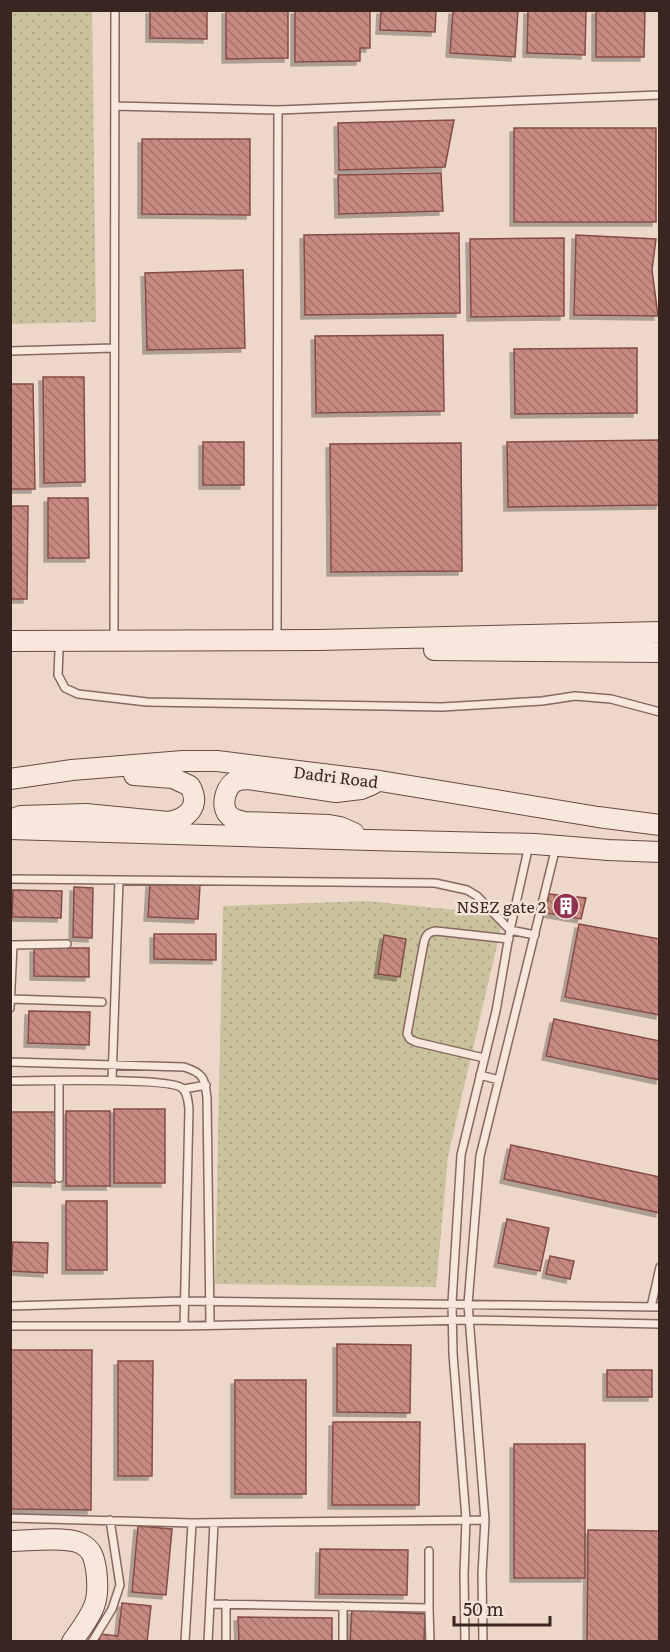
<svg xmlns="http://www.w3.org/2000/svg" width="670" height="1652" viewBox="0 0 670 1652" font-family="Literata,serif">
  <style>
    .park { fill: url(#park-dots) }
    .building { fill: url(#building-back-hatch); stroke: #854c46; stroke-width: 1.5; filter: url(#shadow) }
    .lines { fill: none; stroke-linecap: round; stroke-linejoin: round }
    .lane-casing { stroke: #87685e; stroke-width: 10 }
    .secondary-casing { stroke: #694a41; stroke-width: 22 }
    .lane { stroke: #f7e7dc; stroke-width: 7 }
    .secondary { stroke: #f7e7dc; stroke-width: 20 }
    .labels { text-anchor: middle; dominant-baseline: central; stroke-width: 5; stroke-linejoin: round; paint-order: stroke }
    .street-label { font-size: 16px; fill: #392621; stroke: #f4e4d8 }
    .poi-label { font-size: 16px; fill: #392621; stroke: #f4e4d8; text-anchor: end }
  </style>
  <defs>
    <pattern id="park-dots" width="8" height="8" patternUnits="userSpaceOnUse" patternTransform="scale(1.5)"><rect width="8" height="8" fill="#cac29d"/><path d="M2 2h.1M6 6h.1" fill="none" stroke="#aea787" stroke-width="1.8" stroke-linecap="round"/></pattern>
    <pattern id="building-back-hatch" width="6" height="6" patternUnits="userSpaceOnUse" patternTransform="scale(1.5)"><rect width="6" height="6" fill="#c78a81"/><path d="M-1 5l2 2M0 0l6 6M5-1l2 2" fill="none" stroke="#a37169"/></pattern>
    <filter id="shadow"><feDropShadow dx="-4" dy="4" stdDeviation="0" flood-color="#0004"/></filter>
  </defs>
  <rect width="100%" height="100%" fill="#ecd7c9"/>
  <path class="park" d="M10,11h82l4,311 -85,2z
    M367,901l137,14 -56,241 -12,131 -221,-3 8,-378z"/>
  <path class="building" d="M150,10h57v29l-57,-1z
    M226,10h62v48l-62,1z
    M295,10h75v38h-10v13l-65,1z
    M381,10h55l-1,22 -55,-2z
    M453,10h65l-3,47 -65,-4z
    M528,10h58l-1,45 -58,-2z
    M596,10h49l-1,47h-48z
    M454,120l-9,47 -106,3 -1,-47z
    M514,128h142v94h-142z
    M142,139h108v76l-108,-1z
    M441,173l2,38 -104,3 -1,-39z
    M459,233l1,80 -155,2 -1,-80z
    M576,235l80,4 -4,31 6,46 -84,-1z
    M564,238v78l-93,1 -1,-78z
    M243,270l2,78 -98,2 -2,-77z
    M443,335l1,76 -128,2 -1,-77z
    M637,348v65l-122,1 -1,-65z
    M43,377h41l1,105 -41,1z
    M10,384h23l2,105h-25z
    M659,440l1,65 -152,2 -1,-65z
    M203,442h41v43h-41z
    M461,443l1,128 -131,1 -1,-128z
    M48,498h40l1,60h-41z
    M10,506h18l-1,93h-17z
    M150,883l50,2 -2,34 -50,-2z
    M74,887l19,1 -1,50 -19,-1z
    M13,890l49,1 -1,27 -49,-1z
    M549,894l37,4 -5,21 -35,-6z
    M579,924l81,15v76l-95,-18z
    M154,934h62v26l-62,-1z
    M384,935l22,4 -6,38 -22,-3z
    M34,948h55v29l-55,-1z
    M29,1011l61,1 -1,33 -61,-2z
    M554,1019l106,22v39l-114,-24z
    M114,1109h51v74h-51z
    M66,1111h44v75h-44z
    M11,1112h44v71l-44,-1z
    M511,1145l149,32v36l-156,-34z
    M66,1201h41v69h-41z
    M507,1219l42,9 -9,43 -42,-8z
    M13,1242l35,1 -1,30 -36,-2z
    M550,1256l24,5 -4,18 -24,-5z
    M337,1344l74,1 -1,68 -73,-1z
    M10,1350h82l-1,160 -81,-1z
    M118,1361h35l-1,115h-34z
    M607,1370h45v27h-45z
    M235,1380h71v114h-71z
    M333,1422h87l-1,83h-87z
    M514,1444h71v134h-71z
    M138,1526l34,3 -6,66 -34,-3z
    M588,1530l72,1v111h-73z
    M320,1549l88,1 -1,45 -88,-1z
    M122,1603l29,3 -4,36h-48l1,-8 18,2z
    M352,1610l73,4 -1,28h-74z
    M238,1617l94,1v24h-93z"/>
  <g class="lines">
    <defs>
      <path id="lane" d="M115,106l163,4 382,-15
        M10,351l104,-3
        M114,638l1,-628
        M277,639l1,-529
        M59,651l-1,24 7,13 13,6 69,8 295,5 100,-6 33,-5 36,3 49,13
        M10,879l425,4 32,7 10,6 33,34 25,5
        M10,999l92,3
        M10,1008l3,-63 54,-1
        M484,1058l-68,-16 -6,-3 -3,-5 17,-92c2,-7 4,-10 12,-11l73,8
        M10,1062l174,5c20,6 21,12 23,31l3,226
        M480,1075l19,5
        M112,1080l7,-200
        M10,1081c26,0 159,-4 172,7 6,5 6,14 7,21l-5,216
        M184,1089l22,-4
        M59,1178v-97
        M10,1306l173,-5 477,6
        M651,1307l9,-40
        M10,1326h172l287,-6 191,4
        M10,1518l182,5 293,-3
        M429,1551v57
        M210,1604l219,4 1,34
        M343,1606v36
        M92,1642l20,-33 8,-24 -10,-65
        M185,1642l7,-119
        M208,1642l6,-119
        M226,1642v-38
        M465,1642l-1,-68 2,-55 -13,-165 -1,-51 9,-148 35,-144 14,-81 19,-85
        M483,1642l-1,-68 3,-54 -17,-216 12,-148 76,-309"/>
      <path id="secondary" d="M10,641l309,-1 341,-8
        M434,650l226,2
        M10,779l62,-9 111,-9h34l163,20 218,36 62,8
        M10,820l11,-4 65,-2 82,8c20,-3 33,-16 22,-36l-17,-8 -39,-3
        M10,829l360,11 165,4 73,6 52,2
        M354,833l-14,-6 -11,-2 -85,-3c-7,-2 -13,-3 -17,-9 -6,-10 -1,-30 12,-33 3,-1 6,0 9,-1l88,13 25,-3 12,-5
        M10,1541c19,0 54,-5 70,2 12,6 14,14 16,26 5,36 -4,44 -24,73"/>
    </defs>
    <use href="#lane" class="lane-casing"/>
    <use href="#secondary" class="secondary-casing"/>
    <use href="#lane" class="lane"/>
    <use href="#secondary" class="secondary"/>
  </g>
  <defs>
    <symbol id="building-disc" viewBox="-11 -11 22 22"><circle r="9.5" fill="#92324f" stroke="#f4e4d8"/><path d="M-4-6H4V6H1V3H-1V6H-4ZM-2.5-4.3h1.7v1.8h-1.7ZM.8-4.3h1.7v1.8H.8ZM-2.5-1h1.7V.8h-1.7ZM.8-1h1.7V.8H.8Z" fill="#fff"/></symbol>
  </defs>
  <g fill-rule="evenodd">
    <use href="#building-disc" x="551" y="891" width="30" height="30"/>
  </g>
  <g class="labels">
    <g class="street-label">
      <text transform="translate(336 776) rotate(7)">Dadri Road</text>
    </g>
    <g class="poi-label">
      <text x="546" y="906">NSEZ gate 2</text>
    </g>
  </g>
  <rect width="670" height="1652" fill="none" stroke="#392621" stroke-width="24"/>
  <path d="M454 1616v9h96v-9" fill="none" stroke="#392621" stroke-width="3"/>
  <text x="463" y="1616" font-size="18" fill="#392621" stroke="#f4e4d8" stroke-width="4.5" paint-order="stroke">50 m</text>
</svg>
